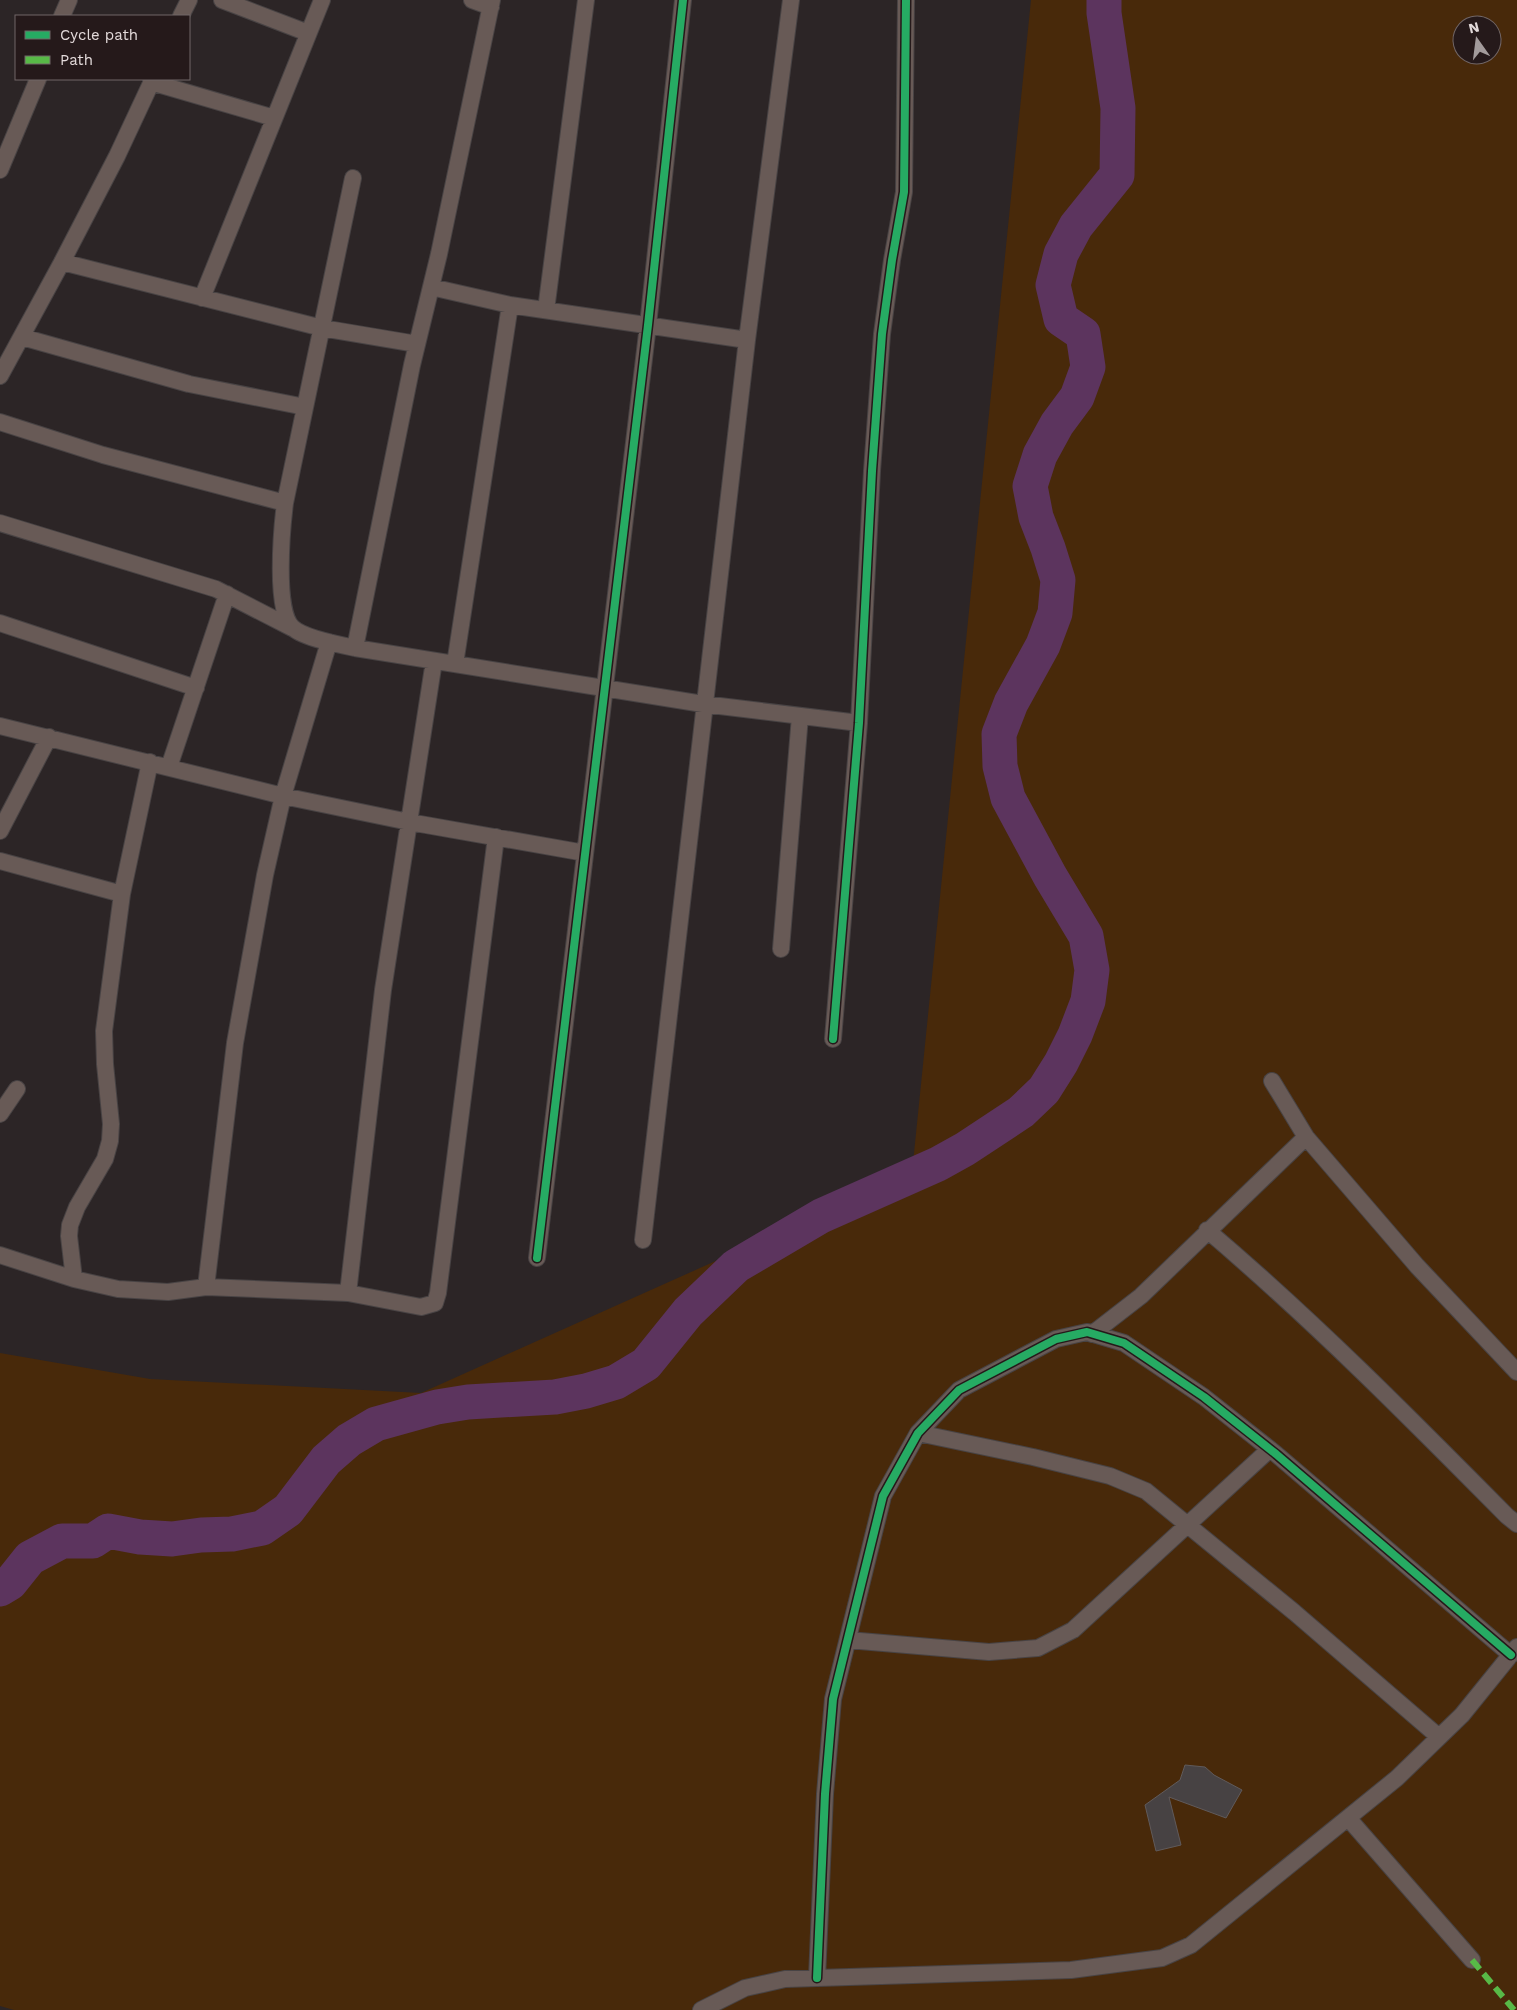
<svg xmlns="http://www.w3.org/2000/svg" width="1517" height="2010" viewBox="0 0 1517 2010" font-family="'Work Sans',sans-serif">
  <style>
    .green { fill: #48290a; fill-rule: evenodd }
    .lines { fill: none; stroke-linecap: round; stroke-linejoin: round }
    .river { stroke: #5c345e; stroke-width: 35 }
    .building { fill: #474243; stroke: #605a5b }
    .minor-casing { stroke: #484344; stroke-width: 18 }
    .minor { stroke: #685a56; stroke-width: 16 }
    .quiet { stroke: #58b947; stroke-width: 6; stroke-dasharray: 12 6; stroke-linecap: butt }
    .cycleway-casing { stroke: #25191a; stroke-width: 11 }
    .cycleway { stroke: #26ab63; stroke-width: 8 }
  </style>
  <rect width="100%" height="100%" fill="#2c2526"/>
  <path class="green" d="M1031,0h486v2010h-1503l-14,-4v-653l150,26 271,14 491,-220zM1462,25h30v30h-30z"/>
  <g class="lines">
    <path class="river" d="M0,1589l10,-6 20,-25 32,-17h31l15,-10 32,6 32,2 29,-4 31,-1 30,-6 26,-18 38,-50 23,-20 27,-16 61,-17 31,-5 87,-5 31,-6 30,-9 30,-18 42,-52 48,-46 85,-50 117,-52 27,-15 56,-37 23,-22 17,-27 14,-28 13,-34 4,-31 -6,-34 -36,-60 -42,-78 -8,-32 -1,-32 12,-31 32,-58 12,-32 3,-33 -10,-32 -12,-31 -6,-31 10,-31 17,-31 20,-27 11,-30 -5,-33 -22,-15 -8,-34 8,-31 15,-28 41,-51 1,-67 -14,-95v-13"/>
  </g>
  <path class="building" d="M1185,1765l20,2 9,8 28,15 -16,28 -57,-21 12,48 -25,6 -11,-46 35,-25z"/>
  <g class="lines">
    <defs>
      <path id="minor" d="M222,0l86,33
        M472,0l19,7
        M62,16l7,-16
        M181,16l8,-16
        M151,82l123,36
        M0,170l38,-91
        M353,178l-68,325c-3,24 -11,109 8,125 11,10 47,17 62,20l348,56 156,19
        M62,262l260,66 95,16
        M431,287l79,18 237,35
        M202,298l120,-298
        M546,310l40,-310
        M22,337l167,47 116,23
        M0,376l62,-114 55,-106 36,-77
        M0,422l103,33 182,48
        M0,523l216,66 76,39
        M0,623l196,65
        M355,648l57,-283 27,-111 53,-254
        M455,664l55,-359
        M0,726l283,70 126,26 176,31
        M169,767l58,-173
        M0,831l49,-94
        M0,861l122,33
        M781,949l19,-233
        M833,1039l26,-316 13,-252 10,-137 10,-74 12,-68 2,-192
        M1272,1081l34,56 111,129 100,106
        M0,1114l17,-25
        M1207,1230c106,90 203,188 300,286l10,8
        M643,1240l104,-900 44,-340
        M0,1255l74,24 44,10 50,3 38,-5 142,6 73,14 14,-4 3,-10 58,-456
        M537,1258l111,-933 35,-325
        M74,1279l-5,-43 1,-11 7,-18 28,-48 5,-18 1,-17 -6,-60 -1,-33 18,-137 28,-132
        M206,1287l29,-244 30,-168 18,-79 46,-154
        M348,1293l35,-303 51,-329
        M1092,1334l49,-38 165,-159
        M918,1433l115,24 77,19 36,15 148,121 145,125
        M848,1640l141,12 49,-4 35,-18 197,-181
        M1348,1818l124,142
        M817,1978l8,-184 8,-95 50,-203 35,-63 41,-43 97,-51 31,-7 37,11 80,54 72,57 235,201
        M701,2010l44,-22 40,-9 286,-9 91,-12 29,-13 206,-167 65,-63 55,-68"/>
    </defs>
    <use href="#minor" class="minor-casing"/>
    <use href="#minor" class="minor"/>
    <path class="quiet" d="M1472,1960l42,50"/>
    <defs>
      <path id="cycleway" d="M833,1039l26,-316 13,-252 10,-137 10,-74 12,-68 2,-192
        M537,1258l111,-933 35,-325
        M817,1978l8,-184 8,-95 50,-203 35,-63 41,-43 97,-51 31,-7 37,11 80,54 72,57 235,201"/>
    </defs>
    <use href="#cycleway" class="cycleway-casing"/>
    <use href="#cycleway" class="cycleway"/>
  </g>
  <rect x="15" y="15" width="175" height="65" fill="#25191a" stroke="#716667"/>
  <rect x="25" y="31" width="25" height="8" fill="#26ab63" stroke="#716667"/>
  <text x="60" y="40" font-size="15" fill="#e3dada">Cycle path</text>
  <rect x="25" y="56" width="25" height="8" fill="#58b947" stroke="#716667"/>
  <text x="60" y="65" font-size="15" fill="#e3dada">Path</text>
  <g transform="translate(1477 40) rotate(346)"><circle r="24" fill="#25191a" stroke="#716667"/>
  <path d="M0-4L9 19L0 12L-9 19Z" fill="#a39b9b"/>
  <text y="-8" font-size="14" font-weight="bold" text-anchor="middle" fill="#e3dada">N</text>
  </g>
</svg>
